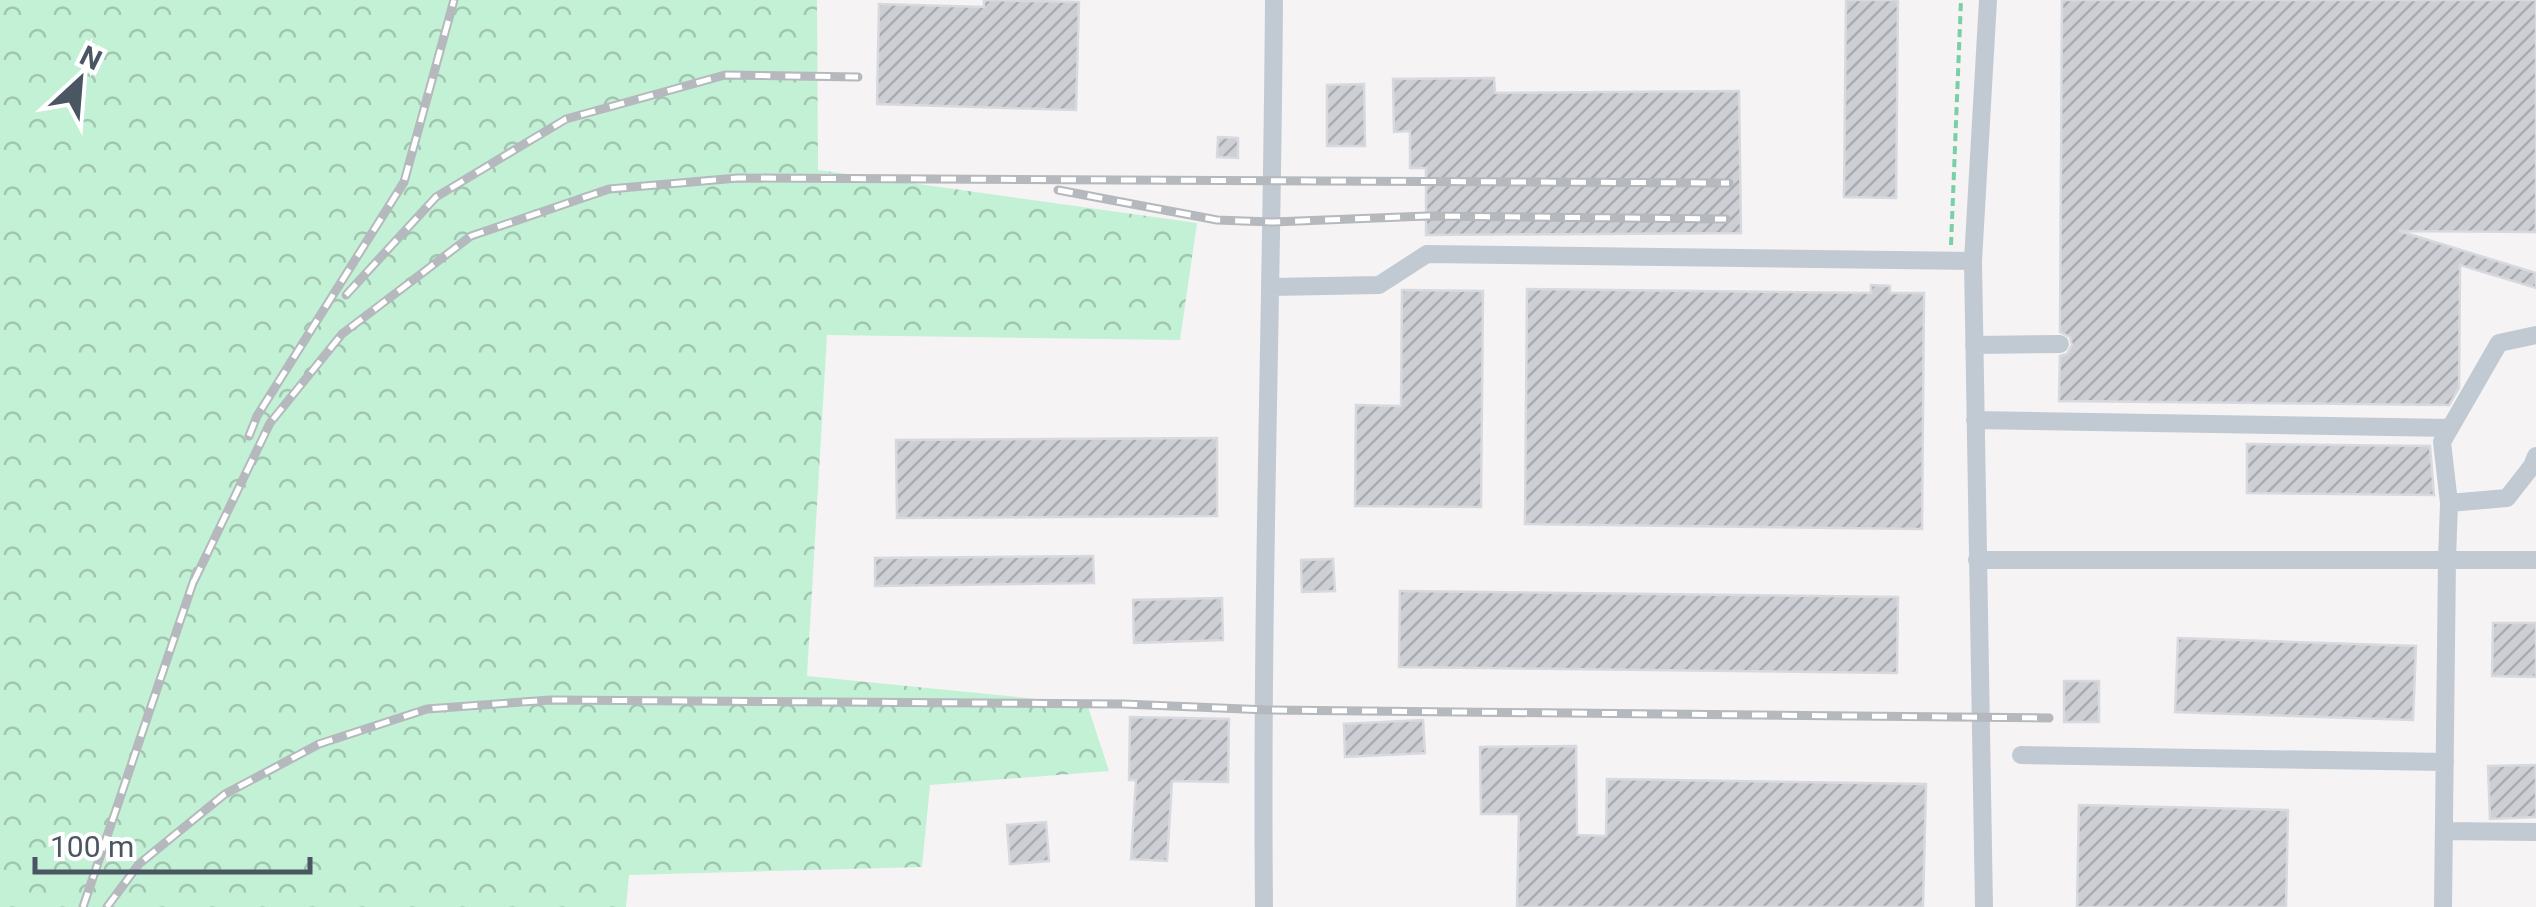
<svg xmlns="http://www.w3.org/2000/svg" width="2536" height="907" viewBox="0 0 2536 907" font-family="Roboto,sans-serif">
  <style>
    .forest { fill: url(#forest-crowns) }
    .building { fill: url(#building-hatch); stroke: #d7d9de; stroke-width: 2.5 }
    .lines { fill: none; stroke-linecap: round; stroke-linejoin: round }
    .path { stroke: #7ad0a6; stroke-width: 4; stroke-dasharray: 8 5; stroke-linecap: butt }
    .minor { stroke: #c1cad2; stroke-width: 18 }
    .rail-casing { stroke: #b5b8bd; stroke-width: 9 }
    .rail { stroke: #fff; stroke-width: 5; stroke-dasharray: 15; stroke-linecap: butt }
  </style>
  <defs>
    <pattern id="forest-crowns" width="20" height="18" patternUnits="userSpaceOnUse" patternTransform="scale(2.5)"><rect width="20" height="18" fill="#c3f1d5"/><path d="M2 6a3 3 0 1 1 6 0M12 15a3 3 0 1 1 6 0" fill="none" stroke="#a0c6b0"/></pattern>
    <pattern id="building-hatch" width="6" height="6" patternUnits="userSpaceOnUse" patternTransform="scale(2.5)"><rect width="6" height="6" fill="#cdcfd5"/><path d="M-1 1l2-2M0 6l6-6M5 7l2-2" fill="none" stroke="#a8abb0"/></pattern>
  </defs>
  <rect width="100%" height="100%" fill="#f5f3f3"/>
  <path class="forest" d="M0,0h817l1,170 379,53 -17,117 -353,-5 -20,341 280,28 22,67 -179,14 -8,82 -293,8 -3,32h-626z"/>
  <path class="building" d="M984,0l95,2 -3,108 -199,-6 2,-100 105,3z
    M1846,0h52l-2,198 -52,-1z
    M2062,0h474v232l-137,-1 137,42v15l-76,-23 -1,123 -10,17 -390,-4 1,-45 7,-2 5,-9 -2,-8 -10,-5z
    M1494,78l1,15 244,-2 2,142 -315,2v-67h-16v-37l-16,1 -1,-53z
    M1364,84l1,62h-38v-61z
    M1218,137l20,1v20l-21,-1z
    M1871,285l19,1v7h34l-2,236 -397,-5 2,-235 344,4z
    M1402,290l81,1 -2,216 -126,-1 1,-101 45,1z
    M1217,438v78l-320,2 -1,-78z
    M2247,444l183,2 4,49 -187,-2z
    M1093,556l1,27 -219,3v-28z
    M1333,559l2,32 -33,1 -1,-32z
    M1400,591l498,6 -1,76 -498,-6z
    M1222,598l1,42 -89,3 -1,-43z
    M2493,623h43v54l-44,-1z
    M2178,638l238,8 -3,74 -238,-8z
    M2064,681h35v41h-35z
    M1130,717l99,2 -1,63 -56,-1 -5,80 -36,-2 5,-79h-7z
    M1423,720l2,33 -80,4 -1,-33z
    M1576,746l1,89 29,1 1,-57 319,5 -3,123h-406l2,-93h-38l-1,-67z
    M2536,765v52l-46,2 -2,-53z
    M2079,805l209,5 -2,97h-209z
    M1046,822l3,39 -39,3 -3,-39z"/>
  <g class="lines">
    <path class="path" d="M1951,245l10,-245"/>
    <path class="minor" d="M1272,287l107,-2 48,-31 546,7
      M2536,335l-37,8 -57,99 7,61 58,-5 25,-32 4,-10
      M1974,345l86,-1
      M1975,420l475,8
      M2449,503l-2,57h89
      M1977,560h470l-4,347
      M2021,755l424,7
      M2444,831l92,1
      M1264,907c-3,-302 8,-605 10,-907
      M1984,907l-11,-646 15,-261"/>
    <defs>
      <path id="rail" d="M1058,190l159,30 56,2 154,-6 299,3
        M346,295l90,-98 130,-78 159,-44 133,2
        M249,436l8,-20 147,-234 50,-182
        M194,581l76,-158 72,-89 129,-98 138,-47 129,-11 991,5
        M83,907l114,-336
        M107,907l32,-43 86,-70 94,-50 108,-35 123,-9 573,4 145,6 781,8"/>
    </defs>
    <use href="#rail" class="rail-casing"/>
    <use href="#rail" class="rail"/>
  </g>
  <g transform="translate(80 80) rotate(26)" stroke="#ffffff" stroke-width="8" paint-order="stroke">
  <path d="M0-8L18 38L0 25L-18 38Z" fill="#4a5661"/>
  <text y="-15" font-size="28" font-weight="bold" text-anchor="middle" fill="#4a5661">N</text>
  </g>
  <path d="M35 857v15h275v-15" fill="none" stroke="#4a5661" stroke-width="5"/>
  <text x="50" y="857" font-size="30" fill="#4a5661" stroke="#ffffff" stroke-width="8" paint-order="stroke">100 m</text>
</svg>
